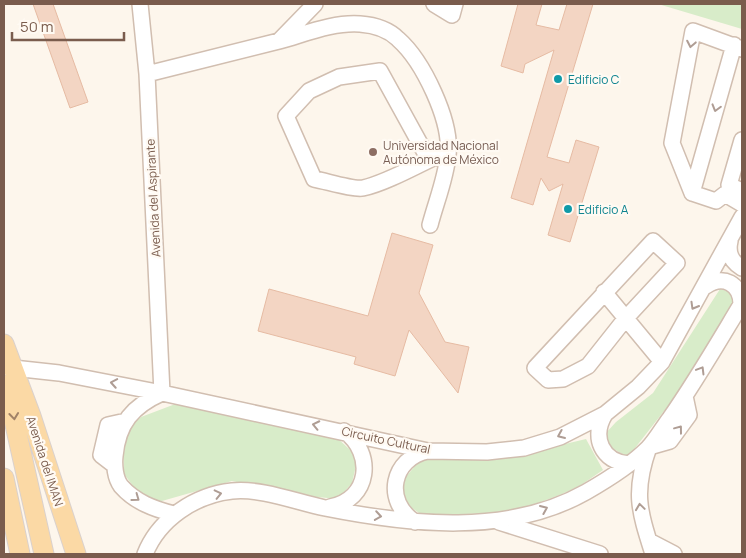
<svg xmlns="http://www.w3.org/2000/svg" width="746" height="558" viewBox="0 0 746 558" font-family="Manrope,sans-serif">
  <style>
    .green { fill: #d8ecc9 }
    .building { fill: #f3d5c3; stroke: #e6bba3 }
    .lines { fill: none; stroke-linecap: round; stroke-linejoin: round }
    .minor-casing { stroke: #d1beb0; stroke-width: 18 }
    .major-casing { stroke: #dad1cd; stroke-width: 21 }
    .minor { stroke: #fff; stroke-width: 15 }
    .major { stroke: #fbd9a5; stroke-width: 19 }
    .oneway { stroke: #af9d94 }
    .oneway2 { stroke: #a18267 }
    .culture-dot { fill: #0f9aa8; stroke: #fffaf3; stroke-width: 2 }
    .education-dot { fill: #8d6e63; stroke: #fffaf3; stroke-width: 2 }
    .labels { text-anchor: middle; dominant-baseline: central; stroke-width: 4.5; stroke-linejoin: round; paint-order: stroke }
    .culture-label { font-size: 12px; fill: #0d838f; stroke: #fffaf3; text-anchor: start }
    .education-label { font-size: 12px; fill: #785e54; stroke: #fffaf3; text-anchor: start }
    .street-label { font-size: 12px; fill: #7a5c4d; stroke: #fffaf3 }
  </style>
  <rect width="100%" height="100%" fill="#fdf6ec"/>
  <path class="green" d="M658,4h84v25z
    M720,289l14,4 4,11 -56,84 -54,69 -18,-10 -5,-13 11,-12 37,-29z
    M178,403l158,34 22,20 -6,26 -14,16 -41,-4 -65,-14 -77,22 -19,-13 -12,-16 -1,-28 4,-17 14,-12z
    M586,439l17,31 -22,15 -19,9 -32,12 -26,7 -82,2 -13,-9 -6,-13 2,-15 15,-18 124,-11z"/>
  <path class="building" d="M33,4h20l35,98 -18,6z
    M518,4h24l-6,21 23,5 8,-26h26l-46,153 22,6 7,-23 23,7 -29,95 -22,-7 15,-51 -14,7 -8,-13 -8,27 -22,-7 43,-148 -29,14 -2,9 -22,-7z
    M392,233l41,12 -14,48 26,49 24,5 -11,46 -49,-63 -14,46 -41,-12 2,-7 -98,-26 11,-42 99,27z"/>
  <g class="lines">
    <defs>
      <path id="minor" d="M140,4l7,70 15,319
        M434,4l18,11 3,-11
        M279,41c26,-7 54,-19 81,-17 14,1 28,5 38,15 25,22 54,82 50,116 -2,23 -12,47 -18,70
        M742,49l-49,-18 -21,112 20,50 24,8 9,-7 17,10
        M147,74l132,-33 36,-37
        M742,140l-13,45 13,6
        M429,160l-49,-89 -41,6 -30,14 -23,25 28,63c12,2 39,11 49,9 24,-5 62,-27 85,-37
        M692,193l42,-148
        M653,241l24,22 -51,55 -38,48 -25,13 -15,1 -13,-12z
        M730,241c-3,13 2,21 12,27
        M706,286c17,-12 35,-2 35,18
        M604,292l58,70
        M4,367l55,6 103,20 266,58 59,1 37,-4 36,-11 45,-23 33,-27 24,-25 80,-145
        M162,393c-29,13 -44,30 -47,63 -1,9 0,22 6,30 14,16 33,23 53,28
        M605,414c-14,23 -3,48 24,50
        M114,465l-13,-10 7,-30 18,-4
        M330,507c40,-7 45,-54 14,-76
        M415,522c-32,-21 -23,-64 13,-71
        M499,522l101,32
        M649,541l25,13
        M145,554c14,-35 50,-59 87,-63 30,-3 64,11 93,17 85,17 183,28 261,-16 21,-12 45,-27 62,-44 8,-8 15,-21 22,-30 26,-37 49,-77 72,-115
        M653,554c-14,-44 -20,-62 -4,-107l21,-6 19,-26 -4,-19"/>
      <path id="major" d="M4,344l27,72 45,138
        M13,381v35l31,138
        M4,478l16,76"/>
    </defs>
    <use href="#minor" class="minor-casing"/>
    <use href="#major" class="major-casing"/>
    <use href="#minor" class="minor"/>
    <use href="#major" class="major"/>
  </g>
  <defs><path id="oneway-chevron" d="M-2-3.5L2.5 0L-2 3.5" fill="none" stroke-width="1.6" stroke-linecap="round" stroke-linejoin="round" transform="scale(1.25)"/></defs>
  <g class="oneway">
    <use href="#oneway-chevron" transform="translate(691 44) rotate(101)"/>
    <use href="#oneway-chevron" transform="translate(716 108) rotate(106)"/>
    <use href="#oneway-chevron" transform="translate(694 306) rotate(120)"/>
    <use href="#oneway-chevron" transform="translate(701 370) rotate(-59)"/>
    <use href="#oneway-chevron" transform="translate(114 383) rotate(-170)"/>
    <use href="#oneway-chevron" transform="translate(316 425) rotate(-168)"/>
    <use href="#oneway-chevron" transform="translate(679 429) rotate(-53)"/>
    <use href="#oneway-chevron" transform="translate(561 435) rotate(157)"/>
    <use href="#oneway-chevron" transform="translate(218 494) rotate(-13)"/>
    <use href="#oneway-chevron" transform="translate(136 498) rotate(36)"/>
    <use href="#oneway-chevron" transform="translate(640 507) rotate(-98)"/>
    <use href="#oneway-chevron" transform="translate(544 509) rotate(-23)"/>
    <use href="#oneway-chevron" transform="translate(378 516) rotate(9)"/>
  </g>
  <use class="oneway2" href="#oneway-chevron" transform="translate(14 416) rotate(84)"/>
  <g class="culture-dot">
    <circle cx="558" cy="79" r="5"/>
    <circle cx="568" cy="209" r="5"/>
  </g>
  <circle class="education-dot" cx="373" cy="152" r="5"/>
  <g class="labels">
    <g class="culture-label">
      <text x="568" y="79">Edificio C</text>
      <text x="578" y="209">Edificio A</text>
    </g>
    <g class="education-label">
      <text x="383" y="145">Universidad Nacional<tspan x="383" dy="14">Autónoma de México</tspan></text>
    </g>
    <g class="street-label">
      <text transform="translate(153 198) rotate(-93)">Avenida del Aspirante</text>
      <text transform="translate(386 440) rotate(12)">Circuito Cultural</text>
      <text transform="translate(45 461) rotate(72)">Avenida del IMAN</text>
    </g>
  </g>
  <rect width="746" height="558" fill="none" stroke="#7a5c4d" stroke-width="10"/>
  <path d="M12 32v8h112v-8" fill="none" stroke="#7a5c4d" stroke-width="2.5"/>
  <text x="20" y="32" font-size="15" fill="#7a5c4d" stroke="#fffaf3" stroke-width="4" paint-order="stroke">50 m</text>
</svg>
